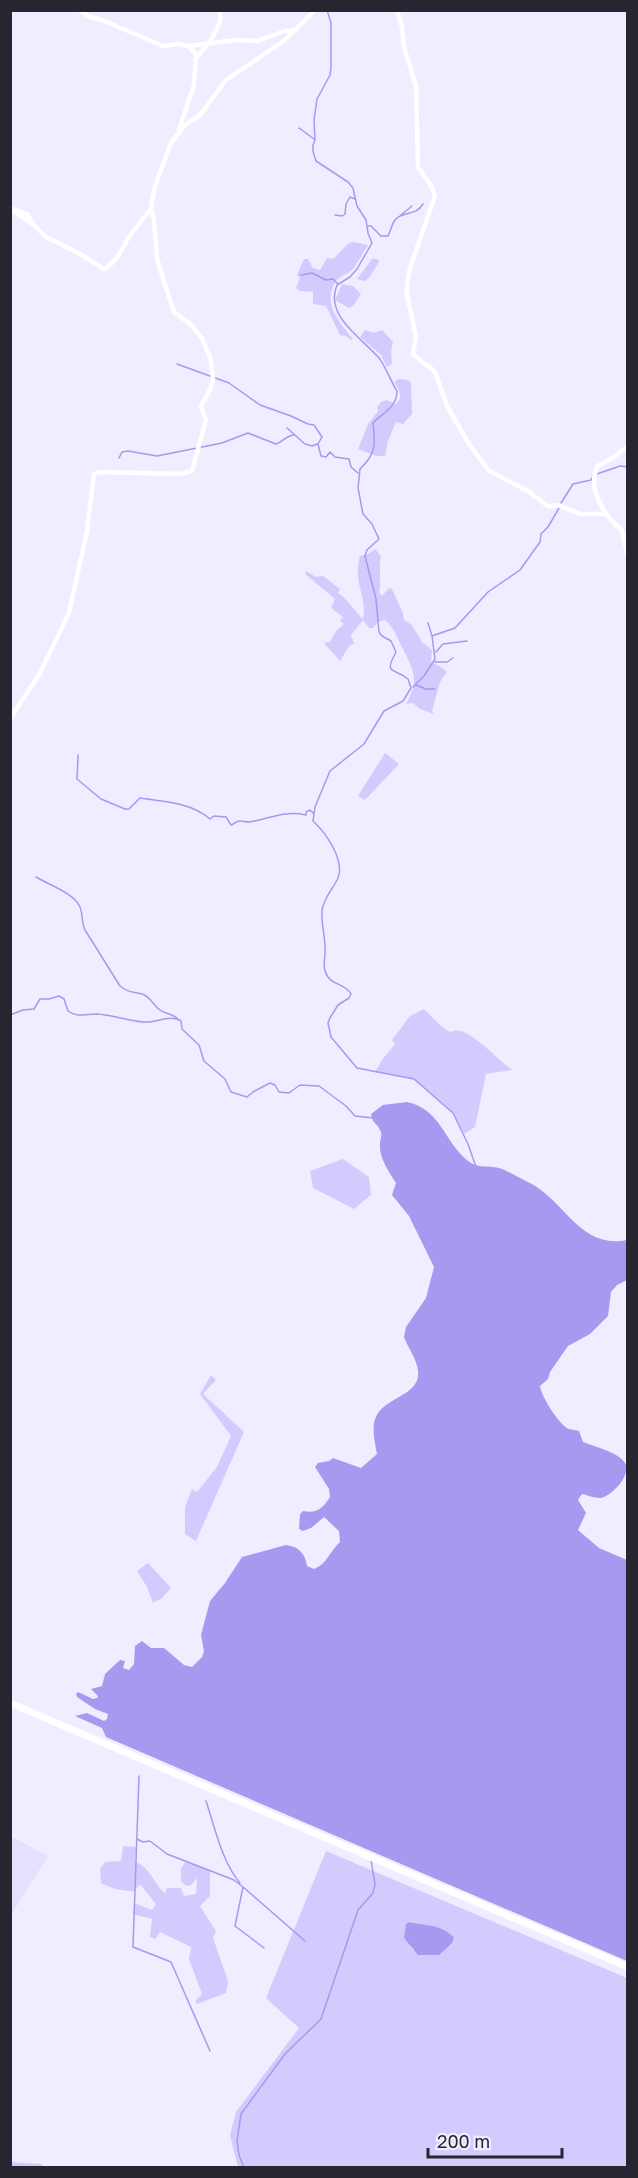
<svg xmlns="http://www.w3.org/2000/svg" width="638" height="2178" viewBox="0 0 638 2178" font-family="'Golos Text',sans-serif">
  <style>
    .built { fill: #e4e1fe }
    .green { fill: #d2ccfe; fill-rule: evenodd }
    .water { fill: #a798f0 }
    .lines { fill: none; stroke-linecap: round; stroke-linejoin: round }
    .stream { stroke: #a798f0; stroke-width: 1.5 }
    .minor { stroke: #fff; stroke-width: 4.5 }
    .secondary { stroke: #fff; stroke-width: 7 }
  </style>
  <rect width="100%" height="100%" fill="#efedff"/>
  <path class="built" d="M11,1836l37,20 -37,59z"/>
  <path class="green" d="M354,242l14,3c-5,8 -10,18 -16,25 -5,4 -12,6 -15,10 -17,21 3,43 16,59l-2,1 -5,-4 -6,-1 -14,-29 -13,-2v-12l-13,-1 -4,-3 4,-10 -3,-3 7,-16h4l5,9 7,2 7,-12 6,1 16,-16z
    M372,259h6l1,3 -10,16 -5,3 -7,-2z
    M342,284l11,2 8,8 -8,12 -4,2 -14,-8z
    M365,330l9,3 8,-3 11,12 -2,10 1,12 -5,3 -6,-12 -21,-18z
    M399,379l9,1 3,3 1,31 -9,10 -7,-2 -8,19 -3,15h-9l-18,-7 10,-25 10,-13 -1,-4 4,-5 5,-2 10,4c8,-7 3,-14 -2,-22z
    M375,549l6,7c-3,12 1,24 -2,36l3,4 7,-8 3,1 11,24 1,7 8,5 10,17 10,8 -1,12 10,5 6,5 -7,10 -8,29 2,3 -14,-5 -7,-6 -7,1c15,-26 6,-36 -5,-59 -5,-10 -7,-17 -16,-25l-7,2 -5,6h-4l-6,-8 -12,15 3,9 -5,2 -9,15 -16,-18 6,-1 6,-11 8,-7 -4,-3 3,-4 -12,-9 4,-9 -30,-25 1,-3 10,6 7,-1 17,13 -2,4c12,8 15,17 25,26 5,-23 -11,-35 -3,-63l8,-2z
    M385,753l14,11 -34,36 -7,-4z
    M424,1009l16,16 10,7c3,-1 7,-2 10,-1 12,1 41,31 52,39l-26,4 -11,53 -11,7 -11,-21 -39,-34 -39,-7 7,-12 13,-16 -3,-4 18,-24z
    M343,1159l26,18 2,18 -17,14 -41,-21 -3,-17z
    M211,1375l5,5 -13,14 41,38 -48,109 -11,-7v-27l7,-18 5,3 20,-25 14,-31 -31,-42z
    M148,1563l23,25 -9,10 -9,5 -6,-16 -10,-16z
    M123,1846l13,1 -1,15c15,4 19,23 30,31l2,-5h14l3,8 12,-2 1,-16 -6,7 -5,1 -5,-5v-12l5,-8 24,9v26l-10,10 16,25 -3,7 15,43 -2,12 -29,11 -2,-3 7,-7 -13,-35 2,-12 -31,-15 -5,7 -5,-2 2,-18 -19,-5 1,-11 18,7 4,-6 -16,-20 -6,7c-13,0 -21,-2 -33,-8l-1,-14 5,-7 16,-1z
    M326,1851l301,127v189h-389l-8,-32 6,-23 63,-84 -33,-30zM410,1922l6,1 36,19 -13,13 -25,-4 -4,-5z
    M10,2162l32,2v3h-31z"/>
  <path class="water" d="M407,1102c34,7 37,40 61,59 10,8 20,4 31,7 7,2 21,10 29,14 36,17 52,68 99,58v40l-10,5 -6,7 -3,24 -18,18 -22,12 -18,26 -2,7 -8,7c1,10 19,39 29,43 3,1 7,1 10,2l4,11c10,4 37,11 42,21 7,12 -14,34 -25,35 -6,0 -13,-3 -18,-4l-4,6 8,13 -8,17 21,18 28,12v401l-521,-224 -4,-9 -27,-12 12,-3 17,8 3,-2 1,-5 -13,-5 -18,-12 -1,-3 2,-2 15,7 4,-1 1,-2 -7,-7 11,-3 3,-12 15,-14 5,1 -2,7 6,2 5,-6 1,-18 7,-5 9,7h13l20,17 8,2 10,-10 2,-6 -3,-16 9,-34 15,-18 17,-26 44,-12c13,2 19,8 21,21l7,3c13,-5 16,-18 26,-27l-1,-11 -15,-14 -13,11 -8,3 -4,-2 1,-15 3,-3c14,3 20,-3 27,-14l-1,-8 -14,-22 3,-4 11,-2 4,-3 28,10 16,-14c-2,-11 -6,-27 -1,-37 8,-20 45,-21 42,-46 -1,-12 -10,-23 -14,-34l2,-10 20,-29 8,-31 -25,-51 -17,-21 4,-12c-7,-11 -17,-25 -16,-39 0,-5 3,-9 0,-14 -3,-7 -8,-7 -9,-16l12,-9z
    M410,1922c16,4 32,2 44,16l-2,5 -13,12h-21l-14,-17 2,-14z"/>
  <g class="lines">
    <path class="stream" d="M327,10l4,13v45l-1,7 -13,24 -3,21 1,20 -2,5v6l3,10 32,21 5,6 4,18 9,14 2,13 4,10 -15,26 -7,8 -13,8c-13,31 25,53 42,73 6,7 12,24 18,33 0,17 -15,22 -24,32 2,21 4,30 -13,46l-2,19 5,26 9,10 7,15 -12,11 -2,6 11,43 3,33 3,4 9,5 5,11c-13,24 -2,15 12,27l3,9 -8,13 -19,10 -20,33 -34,27 -15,36 -2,14c13,12 32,39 25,57 -5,11 -15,21 -16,33 -1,13 4,28 3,42 0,6 -2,12 0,18 5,16 20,11 26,23l-2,4 -11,7 -8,13 -2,5 3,14 26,31 57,11 39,34 15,31 8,23
      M299,128l15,11
      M335,215l7,1 3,-2 1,-10 4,-7 5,2
      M401,215l11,-9
      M367,226h4l10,10h7c3,-5 4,-15 9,-18 8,-7 19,-2 26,-14
      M301,275l11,-2 14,7 7,-1 5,5
      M177,364l52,19 31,22 31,11 17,8 6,1 8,12 -4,7 3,12 5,1 4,-5 5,5 14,2 2,8 7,6
      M287,428l18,16 7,2 5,-2
      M119,458l3,-6 6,-1 29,5 65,-13 26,-10 28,11c7,-2 9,-8 18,-9
      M597,474l23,-8 8,1
      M561,503l12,-19 18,-4 2,-4
      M428,623l4,13
      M436,652l7,-8 24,-3
      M435,662h12l6,-4
      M416,685l10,4h9
      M413,687l11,-11 11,-17 -3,-23 23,-8 33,-36 32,-22 20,-28 1,-8 7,-7 11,-19
      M78,755l-1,24 24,20 24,10h4l11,-11c23,3 52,5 70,21l4,-3 12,1 5,8c3,-1 5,-4 9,-4 3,0 6,1 9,1 21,-3 34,-12 57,-7v-3l4,-2 4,4
      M36,877c13,8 38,16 44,30 3,7 1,14 5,23l35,56c7,6 13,6 22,8 8,2 11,11 18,16 5,4 11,3 17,8
      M10,1015l13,-5 11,-1 6,-10h9l10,-3 5,3 4,12c9,7 18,3 28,3 18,1 32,7 48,8 12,1 27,-8 37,-1l1,8 17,16 5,16 21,18 6,13 16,5 6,-5 17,-9 5,2 4,7 10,1 11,-8 19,1 27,20 9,10 18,2
      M139,1776l-6,171 38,15 39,89
      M206,1801c9,27 16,61 34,82
      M137,1839l6,3 7,-1 17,13 67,26 9,7 -8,39 29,22
      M243,1887l62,54
      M244,2168l-5,-13 -2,-14 4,-27 44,-60 36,-35 37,-109 15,-17 2,-9 -4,-24"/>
    <path class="minor" d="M79,10l11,7 12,3 61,26 16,-2 9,2 49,-6 20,1 28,-10 10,-1
      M397,10l5,17 2,20 12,39 2,81 14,20 3,9 -25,72 -3,16v11l9,41 -3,18c7,8 16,11 22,18l12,34 22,38 20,27 39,20 21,16 9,-2 22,9h26
      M197,57l13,-15 10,-20v-12
      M179,130l15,-45 2,-31 -8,-8
      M10,208l17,6 7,11 11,11 35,18 24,15c13,-8 16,-16 23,-29 7,-11 16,-21 24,-31
      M12,210l20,14
      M628,446l-14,11 -16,9c-12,21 7,52 24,64l6,28
      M10,719l30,-46 29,-60 18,-82 7,-57 6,-2 80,2 12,-3 14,-51 -5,-13 1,-3 9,-16 2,-10 -2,-18 -9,-22 -13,-15 -15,-11 -12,-37 -5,-17 -3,-38 -3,-11 4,-23 16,-43 14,-18 14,-9 8,-10 19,-26 59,-40 30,-30"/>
    <path class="secondary" d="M10,1703l618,264"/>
  </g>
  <rect width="638" height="2178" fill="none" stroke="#262530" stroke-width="24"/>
  <path d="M428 2148v9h134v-9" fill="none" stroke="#262530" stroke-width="3"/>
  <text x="437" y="2148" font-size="18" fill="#262530" stroke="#efedff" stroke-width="4.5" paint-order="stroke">200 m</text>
</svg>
